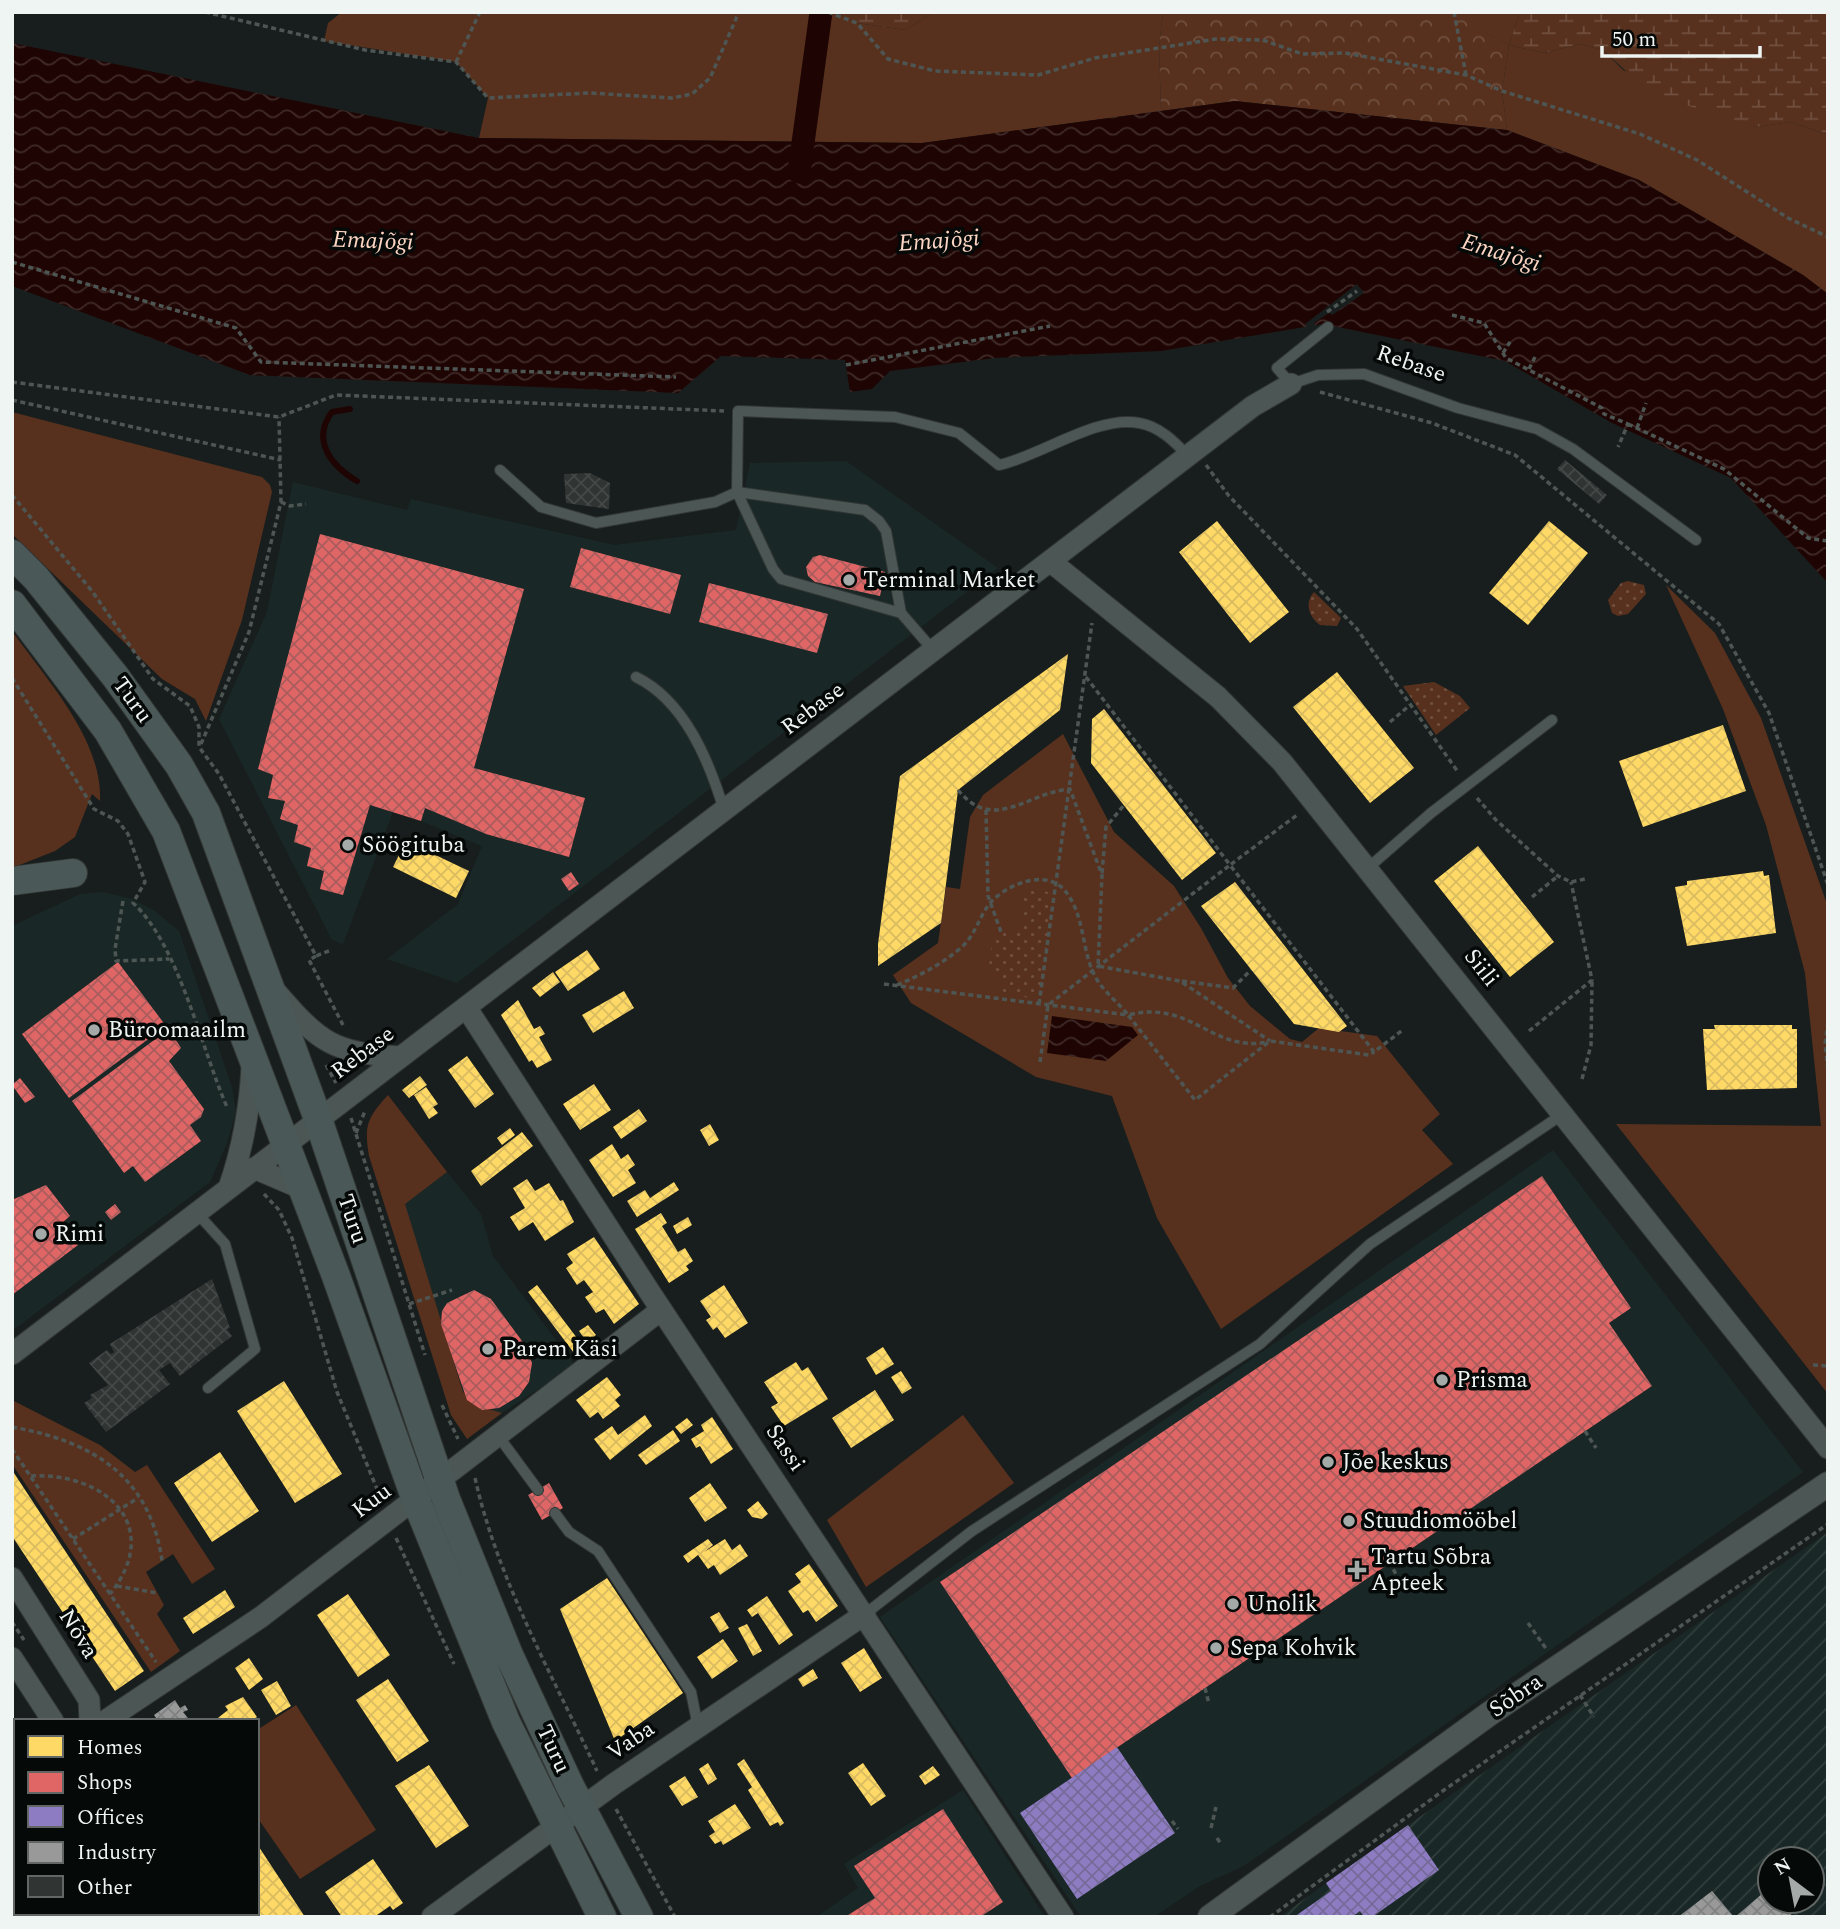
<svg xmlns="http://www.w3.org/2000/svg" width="1840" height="1929" viewBox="0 0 1840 1929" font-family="Spectral,serif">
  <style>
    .built { fill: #192826 }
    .industrial { fill: url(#industrial-furrows); fill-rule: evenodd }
    .grass { fill: #58311e }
    .forest { fill: url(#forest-crowns) }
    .wetland { fill: url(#wetland-marsh) }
    .park { fill: url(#park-dots) }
    .water { fill: url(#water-waves) }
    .pier { fill: #181e1d }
    .homes { fill: url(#homes-cross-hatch) }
    .shops { fill: url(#shops-cross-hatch) }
    .offices { fill: url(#offices-cross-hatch) }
    .industry { fill: url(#industry-cross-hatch) }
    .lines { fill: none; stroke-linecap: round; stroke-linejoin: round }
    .stream { stroke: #1e0503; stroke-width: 6 }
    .canal { stroke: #1e0503; stroke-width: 23 }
    .building { fill: url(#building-cross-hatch) }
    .service-casing { stroke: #333736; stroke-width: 12 }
    .minor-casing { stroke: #333736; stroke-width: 23 }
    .tertiary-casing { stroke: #333736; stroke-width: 26 }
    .secondary-casing { stroke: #333736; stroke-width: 30 }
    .path { stroke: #4e5654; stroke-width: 3.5; stroke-dasharray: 5 3.5; stroke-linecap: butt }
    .service { stroke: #4b5655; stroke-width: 10 }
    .minor { stroke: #4b5655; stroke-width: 21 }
    .tertiary { stroke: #4b5655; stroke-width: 24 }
    .secondary { stroke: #4a5957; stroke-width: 28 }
    .poi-dot { fill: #a3aaa8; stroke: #050908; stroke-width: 2.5 }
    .labels { text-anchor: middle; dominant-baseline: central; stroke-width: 7; stroke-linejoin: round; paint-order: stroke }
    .street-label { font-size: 23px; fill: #eef5f3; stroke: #050908 }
    .poi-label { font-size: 23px; fill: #eef5f3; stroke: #050908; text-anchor: start }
    .water-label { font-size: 24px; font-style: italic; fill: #fdd5c3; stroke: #050908 }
  </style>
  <defs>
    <pattern id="industrial-furrows" width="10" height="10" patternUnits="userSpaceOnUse" patternTransform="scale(1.75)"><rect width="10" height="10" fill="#192826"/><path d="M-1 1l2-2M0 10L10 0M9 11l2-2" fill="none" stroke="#303d3b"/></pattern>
    <pattern id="forest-crowns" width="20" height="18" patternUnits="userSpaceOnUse" patternTransform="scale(1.75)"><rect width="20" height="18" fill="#58311e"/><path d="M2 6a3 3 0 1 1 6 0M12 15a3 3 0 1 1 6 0" fill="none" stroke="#704f3f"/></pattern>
    <pattern id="wetland-marsh" width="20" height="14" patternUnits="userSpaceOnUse" patternTransform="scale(1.75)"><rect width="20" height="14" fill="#58311e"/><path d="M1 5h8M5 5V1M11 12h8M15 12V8" fill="none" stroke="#704f3f"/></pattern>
    <pattern id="park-dots" width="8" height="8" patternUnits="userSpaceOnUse" patternTransform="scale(1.75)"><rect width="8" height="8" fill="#58311e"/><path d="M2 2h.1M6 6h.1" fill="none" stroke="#704f3f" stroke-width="1.8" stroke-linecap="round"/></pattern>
    <pattern id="water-waves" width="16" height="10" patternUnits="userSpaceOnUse" patternTransform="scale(1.75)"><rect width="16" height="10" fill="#1e0503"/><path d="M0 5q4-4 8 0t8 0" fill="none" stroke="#3f2a28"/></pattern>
    <pattern id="homes-cross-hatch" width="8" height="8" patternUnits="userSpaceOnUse" patternTransform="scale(1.75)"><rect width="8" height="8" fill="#ffd966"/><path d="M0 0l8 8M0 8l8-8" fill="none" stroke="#dabc60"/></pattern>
    <pattern id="shops-cross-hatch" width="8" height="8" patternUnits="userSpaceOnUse" patternTransform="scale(1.75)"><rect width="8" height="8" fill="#e06666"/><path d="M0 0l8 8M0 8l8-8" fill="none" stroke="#aa5c5c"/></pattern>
    <pattern id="offices-cross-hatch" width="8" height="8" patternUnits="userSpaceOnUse" patternTransform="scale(1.75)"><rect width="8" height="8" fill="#8e7cc3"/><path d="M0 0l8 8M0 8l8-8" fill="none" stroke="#756a98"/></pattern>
    <pattern id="industry-cross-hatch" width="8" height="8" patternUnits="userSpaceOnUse" patternTransform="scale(1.75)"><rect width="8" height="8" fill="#999"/><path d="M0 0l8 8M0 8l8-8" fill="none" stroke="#808181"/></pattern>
    <pattern id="building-cross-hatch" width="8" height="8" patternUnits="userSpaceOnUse" patternTransform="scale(1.75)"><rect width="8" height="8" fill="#303534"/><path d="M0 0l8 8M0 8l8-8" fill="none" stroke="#444948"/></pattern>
  </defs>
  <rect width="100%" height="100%" fill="#181e1d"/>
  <path class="built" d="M846,461l152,107 -541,415 -70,-24 71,-55 24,-58 -61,-25 -28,-9 -50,132 -11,-4 -113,-221 48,-107 26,-130 114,28 4,-11 203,46 122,-15 14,-67z
    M103,892l29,7 23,12 24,20 53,156 4,25 -9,31 -17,39 -198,149v-405l68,-32z
    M1553,1150l250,322 -559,394 -44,20 -46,31h-73l-201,-300z
    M447,1172l34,42 12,42 82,109 -73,48 -23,-7 -16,-14 -59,-189z
    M963,1790l82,127h-229l42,-29 -14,-24z"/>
  <path class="industrial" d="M1828,1532v385h-549l129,-92zM1770,1859h42v42h-42z"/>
  <path class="grass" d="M342,12h492l23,11 49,7 27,-18h230l-4,34 2,65 -239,32 -443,-5 9,-40 -32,-36 -132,-21 4,-18z
    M1481,12h39l-11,33 35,8 35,-9 24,6 20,20 132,57 36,-5 37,13v159l-25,-19 -164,-95 -132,-50 -5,-39 7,-46 -36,-19z
    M12,412l250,65 8,8 2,7 -30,128 -36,101 -11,-22 -33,-20 -150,-145z
    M1666,585l49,48 46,85 67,189v487l-212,-270 205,2 -16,-153 -39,-148 -43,-116z
    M12,631c34,48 91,109 88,170l-8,-7 -17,43 -20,14 -43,17z
    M1063,734l51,98 60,54 27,42 27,50 22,28 40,33 12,3 17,-14 58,8 63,78 -18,16 31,34 -232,165 -64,-111 -45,-122 -76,-19 -125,-74 -18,-28 45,-32 8,-56 14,2 10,-72 13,-22z
    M388,1095l59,77 -42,32 58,188 16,14 23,7 -35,26 -16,-24 -82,-259c-5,-30 -2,-38 19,-61z
    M12,1400l88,45 35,27 12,-7 68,104 -23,15 -19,-30 -27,18 18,33 -7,9 23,37 -29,21 -139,-208z
    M963,1415l51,68 -148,104 -39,-67z
    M296,1705l80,125 -76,49 -43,-62v-87z"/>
  <path class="forest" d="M1163,12h318l-7,14 35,19 -7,46 5,39 -272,-29 -74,10 -2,-65z"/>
  <path class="wetland" d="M834,12h99l-27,18 -49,-7z
    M1520,12h308v123l-37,-13 -36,5 -104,-33 -48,-44 -24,-6 -35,9 -35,-8z"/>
  <path class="park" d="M1628,581l16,4 2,9 -18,20 -10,2 -6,-3 -4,-13 13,-17z
    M1314,592l27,26 -4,8 -17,-1c-11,-8 -16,-22 -6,-33z
    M1434,682l26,14 10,12 -34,27 -33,-49z
    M1024,888l30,5 -14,98 -9,7 -32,-5 3,-19 -14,-2 4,-27 6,-12 16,-1 6,-6z"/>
  <path class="water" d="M12,43l467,95 443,5 313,-42 272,29 132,50 164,95 25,19v289l-97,-105 -119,-55 -107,-62 -182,-37 -162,27 -166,7 -105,13 -18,18 -22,3 -5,-32 -124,-4 -43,37 -428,-18 -238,-89z
    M1052,1016l80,11 6,8 -32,26 -59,-8z"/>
  <path class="pier" d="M1357,284l7,9 -32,22 -3,-2 -15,10 2,5 -7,1 -4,-5z"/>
  <path class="homes" d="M1217,521l72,91 -39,31 -71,-91z
    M1549,521l39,32 -60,72 -39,-32z
    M1068,654l-8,56 -102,80 -17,133 -63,43v-22l22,-168z
    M1337,672l77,96 -44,35 -77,-96z
    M1104,709l112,144 -34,27 -91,-117 1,-44z
    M1723,725l23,66 -103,36 -24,-66z
    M406,841l63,30 -13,27 -63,-31z
    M1478,846l76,96 -44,35 -76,-96z
    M1763,871l1,5 5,-1 7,58 -89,13 -12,-59 12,-2v-4z
    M1235,882l112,144 -8,6 -45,-8 -93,-118z
    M587,950l13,19 -32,22 -13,-19z
    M553,972l7,10 -20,15 -8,-9z
    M624,991l10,17 -41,25 -11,-18z
    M518,1000l16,29 6,-3 5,8 -6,3 13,23 -15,8 -5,-8 -3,2 -28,-47z
    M1714,1025h78v4h5v59l-90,2 -4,-61h12z
    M467,1056l27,38 -19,14 -27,-38z
    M420,1076l7,9 -18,13 -7,-8z
    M594,1084l17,26 -31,20 -17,-26z
    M426,1087l12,17 -5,3 5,6 -9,6 -15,-24z
    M639,1109l8,12 -26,18 -8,-12z
    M710,1124l9,16 -10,6 -9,-16z
    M510,1128l5,7 -13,10 -5,-7z
    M522,1132l11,14 -52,40 -10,-15z
    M612,1144l9,15 7,-5 7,11 -7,5 8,13 -23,14 -24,-37z
    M527,1179l8,12 14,-8 11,18 3,-1 11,22 -29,19 -12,-19 -14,9 -9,-14 15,-9 -12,-20z
    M674,1182l5,8 -42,27 -10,-16 18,-11 5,8z
    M661,1213l6,10 -5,3 16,26 7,-4 8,13 -7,5 3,4 -20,13 -34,-54z
    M688,1217l4,8 -15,9 -4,-8z
    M594,1237l45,67 -25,20 -10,-15 -8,4 -11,-16 8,-5 -9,-12 -7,5 -11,-17 7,-5 -6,-9z
    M537,1285l46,61 -9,7 -46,-61z
    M724,1285l24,38 -23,15 -8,-11 -4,3 -7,-10 5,-3 -11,-16z
    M588,1325l8,10 -9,7 -8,-11z
    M883,1347l11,17 -18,11 -10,-17z
    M796,1362l6,9 6,-4 20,32 -44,27 -13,-19 7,-4 -14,-21z
    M901,1371l11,17 -10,6 -11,-17z
    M607,1377l14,18 -6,5 5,6 -17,13 -5,-7 -8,6 -14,-18z
    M284,1381l58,93 -47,29 -58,-92z
    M875,1390l19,30 -43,28 -19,-30z
    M645,1415l7,11 -42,34 -16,-21 18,-13 6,9z
    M712,1417l21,32 -22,15 -11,-18 -4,2 -5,-9 13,-8 -3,-6z
    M687,1418l6,7 -12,9 -6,-7z
    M673,1430l7,11 -34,24 -8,-10z
    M220,1452l39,59 -47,31 -38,-59z
    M12,1470l132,201 -29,20 -103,-155z
    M710,1483l17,25 -22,14 -16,-24z
    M758,1501l10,13 -6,5 -10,-2 -5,-7z
    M708,1539l5,6 -9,7 21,-13 7,11 8,-6 8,12 -28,19 -6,-10 -6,4 -10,-14 -10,8 -5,-7z
    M809,1564l29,42 -22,16 -8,-12 -5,3 -15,-22 13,-9 -6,-8z
    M607,1578l76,115 -68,48 -55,-132z
    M225,1590l10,17 -42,27 -10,-16z
    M348,1594l42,61 -32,22 -41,-62z
    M767,1596l26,39 -14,10 -21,-32 -6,4 -5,-7z
    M719,1612l10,16 -9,5 -10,-16z
    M747,1624l15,27 -9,5 -15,-28z
    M723,1639l15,22 -26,18 -15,-22z
    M864,1648l18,30 -22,14 -19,-29z
    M249,1658l14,21 -14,11 -14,-22z
    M813,1669l5,9 -15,9 -5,-8z
    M388,1679l41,62 -32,21 -41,-62z
    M277,1681l14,25 -15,9 -15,-25z
    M243,1697l14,20 -5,4h-38l14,-11 -3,-4z
    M744,1759l40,64 -4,3 -2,-4 -8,4 -22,-36 4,-3 -15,-23z
    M708,1763l9,16 -9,6 -9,-16z
    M863,1763l23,33 -15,10 -23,-33z
    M429,1765l40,61 -33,22 -41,-62z
    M933,1766l7,9 -15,10 -6,-9z
    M685,1776l13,21 -16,9 -13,-20z
    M735,1804l16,24 -28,17 -2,-4 -6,3 -6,-8 6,-4 -7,-11z
    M257,1844l48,73h-45l-3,-5z
    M16,1846v41l-4,3v-42z
    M373,1859l30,44 -10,7 -3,-4 -16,11h-32l-17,-25z
    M96,1913h43l2,4h-43z"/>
  <path class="shops" d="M320,534l204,55 -50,179 111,30 -16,59 -83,-23 -61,-26 -4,13 -51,-16 -27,90 -23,-6 4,-18 -17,-5 4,-18 -17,-6 4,-17 -18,-6 5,-18 -17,-3 5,-23 -15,-6z
    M581,548l100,27 -11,39 -100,-27z
    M820,555l65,17 -5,24 -65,-14 -7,-6 -2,-9 7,-10z
    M709,583l119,31 -11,39 -118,-31z
    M571,872l8,12 -10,7 -8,-12z
    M118,962l48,64 -97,72 -47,-64z
    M169,1029l12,19 -12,13 35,48 -3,8 -11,8 11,16 -56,41 -12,-16 -9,7 -52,-72z
    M20,1078l15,19 -10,6 -13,-18z
    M1542,1176l89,132 -22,15 43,63 -580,392 -132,-196z
    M46,1185l24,31 -8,7 16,22 -66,50v-95z
    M115,1204l6,8 -10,8 -6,-8z
    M474,1290l17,9 34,46 7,18 -3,19 -10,14 -20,12 -17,2 -15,-10 -26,-76 1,-13 5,-8z
    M549,1483l14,25 -21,12 -14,-25z
    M943,1809l60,93 -23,15h-135l30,-19 -21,-32z"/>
  <path class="offices" d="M1117,1747l58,86 -98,66 -57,-86z
    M1408,1825l31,45 -67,47h-8l-4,-6 -8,6h-58l37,-26 -5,-8z"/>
  <path class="industry" d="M175,1700l5,8 5,-3 3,5 -5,2 5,6 -30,3 -4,-6z
    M1770,1887v14h17l8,10 -7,6h-53z
    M1712,1891l22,26h-56z"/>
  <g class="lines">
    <path class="stream" d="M350,409l-18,3c-21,28 -1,54 25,69"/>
    <path class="canal" d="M799,172l22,-160"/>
  </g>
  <path class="building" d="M1565,460l42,35 -8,9 -42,-35z
    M590,473l20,10 -1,26 -43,-6 -2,-29z
    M212,1279l18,49 -3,1 5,7 -52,40 -10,-13 -11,7 11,14 -64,48 -22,-29 8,-5 -2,-3 18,-10 -19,-22 18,-13 4,4 3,-2 -4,-8z"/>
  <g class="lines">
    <defs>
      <path id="service" d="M1328,327l-51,41 14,16 27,-9 46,-1 94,34 79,21 36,20 123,91
        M500,470l41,37 55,16 119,-21 22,-10 36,77 8,10 120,34
        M933,650l-32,-37 -15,-82 -7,-10 -14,-11 -128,-18 1,-81 157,6 64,16 40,32c42,-9 97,-50 140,-42 20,3 36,19 49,33
        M636,677c49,24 73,84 88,133
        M1368,868l63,-55 121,-93
        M197,1213l28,31 30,105 -47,39
        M499,1437l39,53
        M555,1513l14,19 29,19 93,141 7,35
        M865,1614l107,-83 288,-187 110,-100 193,-130"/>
      <path id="minor" d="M1050,561l168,136 64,65 546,686
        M276,992c44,51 57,61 125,65
        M466,1007l183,284 414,626
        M254,1168l49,21
        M229,1188c14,-41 21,-79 23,-122
        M12,1354l1241,-948 38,-22
        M12,1578l77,122 1,21
        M12,1658l41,63
        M105,1721l156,-104 400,-307
        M12,1791l4,-2
        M186,1913l2,4
        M223,1913l2,4
        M432,1917l182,-133 251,-170"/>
      <path id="tertiary" d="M1210,1917l279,-203 339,-230"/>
      <path id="secondary" d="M12,554l24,24 79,98 64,89 27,48 112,306 128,380 63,156 61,131 69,131
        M12,604l96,127 58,100 170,445 80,224 90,222 96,195
        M12,881l61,-8"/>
    </defs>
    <use href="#service" class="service-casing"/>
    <use href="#minor" class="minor-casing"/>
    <use href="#tertiary" class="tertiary-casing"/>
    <use href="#secondary" class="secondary-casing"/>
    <path class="path" d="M205,12l160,38 91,12 32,36 102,-5 82,5 20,-4 18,-16 29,-66
      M828,12l29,11 31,36 47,12 103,4 57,-17 121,-19 47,1 39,14 43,-1 121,22 36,16 138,43 57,26 91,58 40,19
      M1454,12l12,63
      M456,62l24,-50
      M12,262l224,66 25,34 415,15
      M1327,312l30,-21
      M1452,315l32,8 22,35 96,50 2,6 24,10 -10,23
      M1503,353l7,-11
      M846,365l204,-39
      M1529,369l7,-14
      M12,382l267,35 57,-22 388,16
      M1320,392l112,31 83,32 204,169 50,89 59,172
      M12,400l269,60
      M1628,424l96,45 84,69 20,3
      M1637,428l9,-25
      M1206,465l23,31 128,133 101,143
      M12,495l80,96 61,88 37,27 9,21v20l20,27 97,182 15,-6
      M281,502l9,4 16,-2
      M1086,677l144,188 67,-50
      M12,678l82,131 24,12 10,13 17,48 -12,21c46,42 68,145 94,204
      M1390,722l20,-17
      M201,744l48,-112 32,-130 -2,-85
      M958,790c36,44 70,2 112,-1l32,86 -4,91 82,15 90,60
      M1477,798l19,22 62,56 13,6 14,-3
      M986,810l2,86 13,36
      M1102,873l4,-46 18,-22
      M1532,897l26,-21
      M123,901l-8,48 1,12 53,-2
      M316,956l-7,4 34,65
      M1182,981l51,7 18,-18
      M884,984l244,31 67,85 75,-59 99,14 5,-3
      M897,985c24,-10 45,-21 65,-38 14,-13 17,-31 29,-45 18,-19 57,-34 75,-10 20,26 15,60 30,86 8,14 22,24 32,37 64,-16 83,38 140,27
      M1039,1004l53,-381
      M1828,1022l-3,22 3,27
      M1529,1031l63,-51 -21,-98
      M1040,1062l8,-57 182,-140 144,187 30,-23
      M326,1065l10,18
      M1582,1079l9,-34 1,-65
      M351,1118l74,237
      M356,1133l9,-22
      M264,1194l15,16 13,28 45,154 45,109
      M409,1304l43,-14
      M1813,1365l15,1
      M442,1405l16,34
      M12,1427c79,14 138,48 150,134
      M1585,1431l11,17
      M12,1449l144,213
      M31,1476c73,-4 134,49 79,118
      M475,1478c23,103 78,198 122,293
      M396,1538l58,126
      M73,1539l65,-41
      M1389,1562l11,19
      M117,1586l40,7
      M12,1622l12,18
      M1528,1623l19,27
      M1205,1688l4,16
      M1580,1695l14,22
      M616,1809l59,108
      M1172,1821l6,8
      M1211,1828l5,-21
      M1217,1838l4,6
      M12,1911l4,-2
      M78,1917l2,-4
      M1270,1917l174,-127 384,-266"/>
    <use href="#service" class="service"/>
    <use href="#minor" class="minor"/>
    <use href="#tertiary" class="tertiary"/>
    <use href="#secondary" class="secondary"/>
  </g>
  <g class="poi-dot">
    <circle cx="849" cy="580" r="7"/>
    <circle cx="348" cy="845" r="7"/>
    <circle cx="94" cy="1030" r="7"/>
    <circle cx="41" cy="1234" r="7"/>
    <circle cx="488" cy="1349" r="7"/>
    <circle cx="1442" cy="1380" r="7"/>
    <circle cx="1328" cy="1462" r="7"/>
    <circle cx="1349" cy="1521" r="7"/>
    <path d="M1353.5 1559.5h7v7h7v7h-7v7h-7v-7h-7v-7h7z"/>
    <circle cx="1233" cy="1604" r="7"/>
    <circle cx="1216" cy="1648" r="7"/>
  </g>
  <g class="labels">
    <g class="street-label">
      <text transform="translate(1411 364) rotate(19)">Rebase</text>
      <text transform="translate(132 700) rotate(54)">Turu</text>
      <text transform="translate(813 709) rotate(-37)">Rebase</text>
      <text transform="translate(1481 968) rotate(52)">Siili</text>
      <text transform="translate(363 1053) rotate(-37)">Rebase</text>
      <text transform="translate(352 1219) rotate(71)">Turu</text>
      <text transform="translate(785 1448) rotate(56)">Sassi</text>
      <text transform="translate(372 1501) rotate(-37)">Kuu</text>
      <text transform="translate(78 1634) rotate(58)">Nõva</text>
      <text transform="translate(1516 1696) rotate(-34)">Sõbra</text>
      <text transform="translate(631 1741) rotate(-34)">Vaba</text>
      <text transform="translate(553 1749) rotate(65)">Turu</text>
    </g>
    <g class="poi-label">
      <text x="863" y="580">Terminal Market</text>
      <text x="362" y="845">Söögituba</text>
      <text x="108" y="1030">Büroomaailm</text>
      <text x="55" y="1234">Rimi</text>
      <text x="502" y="1349">Parem Käsi</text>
      <text x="1456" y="1380">Prisma</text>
      <text x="1342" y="1462">Jõe keskus</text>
      <text x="1363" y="1521">Stuudiomööbel</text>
      <text x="1371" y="1557">Tartu Sõbra<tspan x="1371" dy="26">Apteek</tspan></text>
      <text x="1247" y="1604">Unolik</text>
      <text x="1230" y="1648">Sepa Kohvik</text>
    </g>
    <g class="water-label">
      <text transform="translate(373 241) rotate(2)">Emajõgi</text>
      <text transform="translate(939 241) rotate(-4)">Emajõgi</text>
      <text transform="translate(1501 253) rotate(17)">Emajõgi</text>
    </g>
  </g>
  <rect width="1840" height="1929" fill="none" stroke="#eef5f3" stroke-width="28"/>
  <rect x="14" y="1719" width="245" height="196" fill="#050908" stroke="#626766" stroke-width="2"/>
  <rect x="28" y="1736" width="35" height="21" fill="#ffd966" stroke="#626766" stroke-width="2"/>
  <text x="77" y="1754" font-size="21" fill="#eef5f3">Homes</text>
  <rect x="28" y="1772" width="35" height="21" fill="#e06666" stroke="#626766" stroke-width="2"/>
  <text x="77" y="1789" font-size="21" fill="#eef5f3">Shops</text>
  <rect x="28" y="1806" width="35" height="21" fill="#8e7cc3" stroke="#626766" stroke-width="2"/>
  <text x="77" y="1824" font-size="21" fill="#eef5f3">Offices</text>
  <rect x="28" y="1842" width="35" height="21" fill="#999999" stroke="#626766" stroke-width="2"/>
  <text x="77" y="1859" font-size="21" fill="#eef5f3">Industry</text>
  <rect x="28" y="1876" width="35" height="21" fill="#303534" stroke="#626766" stroke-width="2"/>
  <text x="77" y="1894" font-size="21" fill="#eef5f3">Other</text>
  <g transform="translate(1791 1880) rotate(328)"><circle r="33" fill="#050908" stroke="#626766" stroke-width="2"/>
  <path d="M0-5L12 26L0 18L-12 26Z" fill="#a3aaa8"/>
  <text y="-10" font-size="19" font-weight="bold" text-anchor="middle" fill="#eef5f3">N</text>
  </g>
  <path d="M1602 46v10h158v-10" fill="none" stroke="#eef5f3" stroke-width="3.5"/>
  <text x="1612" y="46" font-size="21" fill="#eef5f3" stroke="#050908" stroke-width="5" paint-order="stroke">50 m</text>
</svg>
